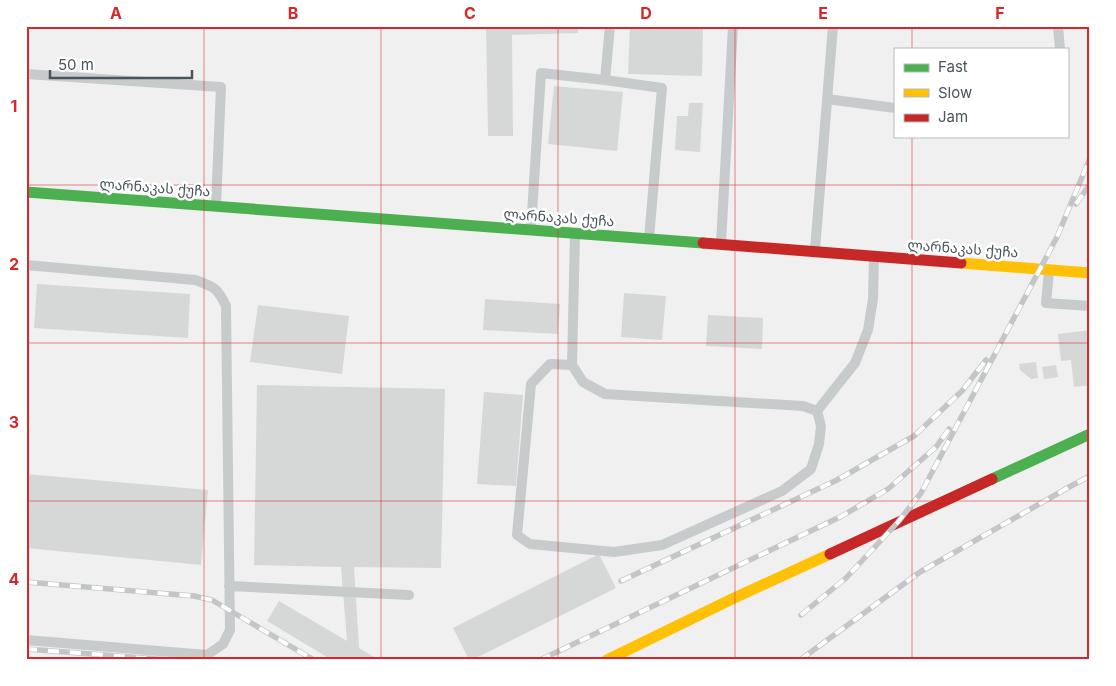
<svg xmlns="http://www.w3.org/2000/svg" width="1116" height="686" viewBox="0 0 1116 686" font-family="Inter,'Noto Sans Georgian',sans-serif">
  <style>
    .building { fill: #d6d8d8 }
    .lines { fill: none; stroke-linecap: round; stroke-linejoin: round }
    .lane { stroke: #c7cbcc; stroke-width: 10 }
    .fast { stroke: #4caf50; stroke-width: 11 }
    .slow { stroke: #ffc107; stroke-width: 11 }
    .jam { stroke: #c62828; stroke-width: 11 }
    .rail-casing { stroke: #c3c6c7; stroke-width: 5.5 }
    .rail { stroke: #fff; stroke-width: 4; stroke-dasharray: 11; stroke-linecap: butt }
    .grid { fill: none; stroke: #d62828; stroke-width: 1; stroke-opacity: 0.55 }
    .labels { text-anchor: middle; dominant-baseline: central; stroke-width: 5; stroke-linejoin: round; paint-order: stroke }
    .street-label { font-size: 14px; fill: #48555b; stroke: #fff }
    .neatline { fill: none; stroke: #d62828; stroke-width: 2 }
    .grid-label { font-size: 16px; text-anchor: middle; font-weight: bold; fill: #d62828 }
  </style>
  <rect width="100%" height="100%" fill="#f0f0f0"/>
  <path class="building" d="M486,26h92v7l-66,2 1,101h-25z
    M630,26h73l-1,50 -74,-2z
    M554,86l69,6 -6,59 -69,-7z
    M689,103h14l-3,49 -25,-2 2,-34h11z
    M37,284l153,10 -2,44 -154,-10z
    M624,293l42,3 -4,44 -41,-3z
    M485,299l75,5 -2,30 -75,-4z
    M258,305l91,11 -7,58 -92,-12z
    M708,315l55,3 -1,31 -56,-3z
    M1090,330v55l-16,2 -3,-27 -10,1 -3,-27z
    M1036,362l2,16 -7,1 -11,-9 -1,-6z
    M1056,365l2,12 -14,2 -2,-12z
    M257,385l188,4 -4,179 -87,-1 5,81 20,12h-47l-65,-39 12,-20 68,40 -6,-74 -87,-2z
    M484,392l39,3 -7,91 -39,-2z
    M26,474l182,16 -7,75 -175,-17z
    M599,554l17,34 -144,72h-3l-16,-32z"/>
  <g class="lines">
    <path class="lane" d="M1058,26l2,23
      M26,74l195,13 -5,118
      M605,80l57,8 -13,150
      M827,99l68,9
      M531,229l10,-156 64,7 5,-54
      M721,243l12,-217
      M815,250l18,-224
      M26,265l169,15c19,7 22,7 31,26l4,324 -7,14 -16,11 -181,-15
      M1049,271l-3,32 44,3
      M572,365l-22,-1 -19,20 -14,151 13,9 84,8 48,-7 120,-54 29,-22 8,-25 2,-18 -4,-15 -14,-5 -198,-12 -22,-12 -11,-17 3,-131
      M817,411l38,-48 13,-33 5,-31 1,-43
      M229,586l180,9"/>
    <path class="fast" d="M26,192l677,51
      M992,479l98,-45"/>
    <path class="slow" d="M961,263l129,10
      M607,660l125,-61 98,-45"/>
    <path class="jam" d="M703,243l258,20
      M830,554l162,-75"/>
    <defs>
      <path id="rail" d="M1076,204l14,-20
        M621,581l216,-101 77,-44 48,-45 24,-31
        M26,582l168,14 18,4 102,60
        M801,615l45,-37 52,-56 23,-29 136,-256 33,-79
        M26,649l144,11
        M540,660l302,-144 46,-27 48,-42 13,-18
        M800,660l120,-88 151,-86 19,-10"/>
    </defs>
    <use href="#rail" class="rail-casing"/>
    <use href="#rail" class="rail"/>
  </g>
  <path class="grid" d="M204,26v634M381,26v634M558,26v634M735,26v634M912,26v23M912,136v524M26,185h1064M26,343h1064M26,501h1064"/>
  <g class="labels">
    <g class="street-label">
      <text transform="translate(155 187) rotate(4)">ლარნაკას ქუჩა</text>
      <text transform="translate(559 217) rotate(4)">ლარნაკას ქუჩა</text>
      <text transform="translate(963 248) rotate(4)">ლარნაკას ქუჩა</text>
    </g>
  </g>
  <rect width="1116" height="686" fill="none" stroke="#ffffff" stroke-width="55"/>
  <rect x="894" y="48" width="175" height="90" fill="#ffffff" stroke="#b6bbbd"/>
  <rect x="904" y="64" width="25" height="8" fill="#4caf50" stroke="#b6bbbd"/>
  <text x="938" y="72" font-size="15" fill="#48555b">Fast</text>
  <rect x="904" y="89" width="25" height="8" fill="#ffc107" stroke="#b6bbbd"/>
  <text x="938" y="98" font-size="15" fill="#48555b">Slow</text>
  <rect x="904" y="114" width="25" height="8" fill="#c62828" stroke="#b6bbbd"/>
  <text x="938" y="122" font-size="15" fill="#48555b">Jam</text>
  <path d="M50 70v8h142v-8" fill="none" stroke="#48555b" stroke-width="2.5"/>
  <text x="58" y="70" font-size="15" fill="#48555b" stroke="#ffffff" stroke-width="4" paint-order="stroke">50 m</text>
  <rect x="28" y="28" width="1060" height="630" class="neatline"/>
  <g class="grid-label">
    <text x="116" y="19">A</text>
    <text x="293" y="19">B</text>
    <text x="470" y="19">C</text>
    <text x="646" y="19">D</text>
    <text x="823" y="19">E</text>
    <text x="1000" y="19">F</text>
    <text x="14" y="112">1</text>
    <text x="14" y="270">2</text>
    <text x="14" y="428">3</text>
    <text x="14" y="585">4</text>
  </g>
</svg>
